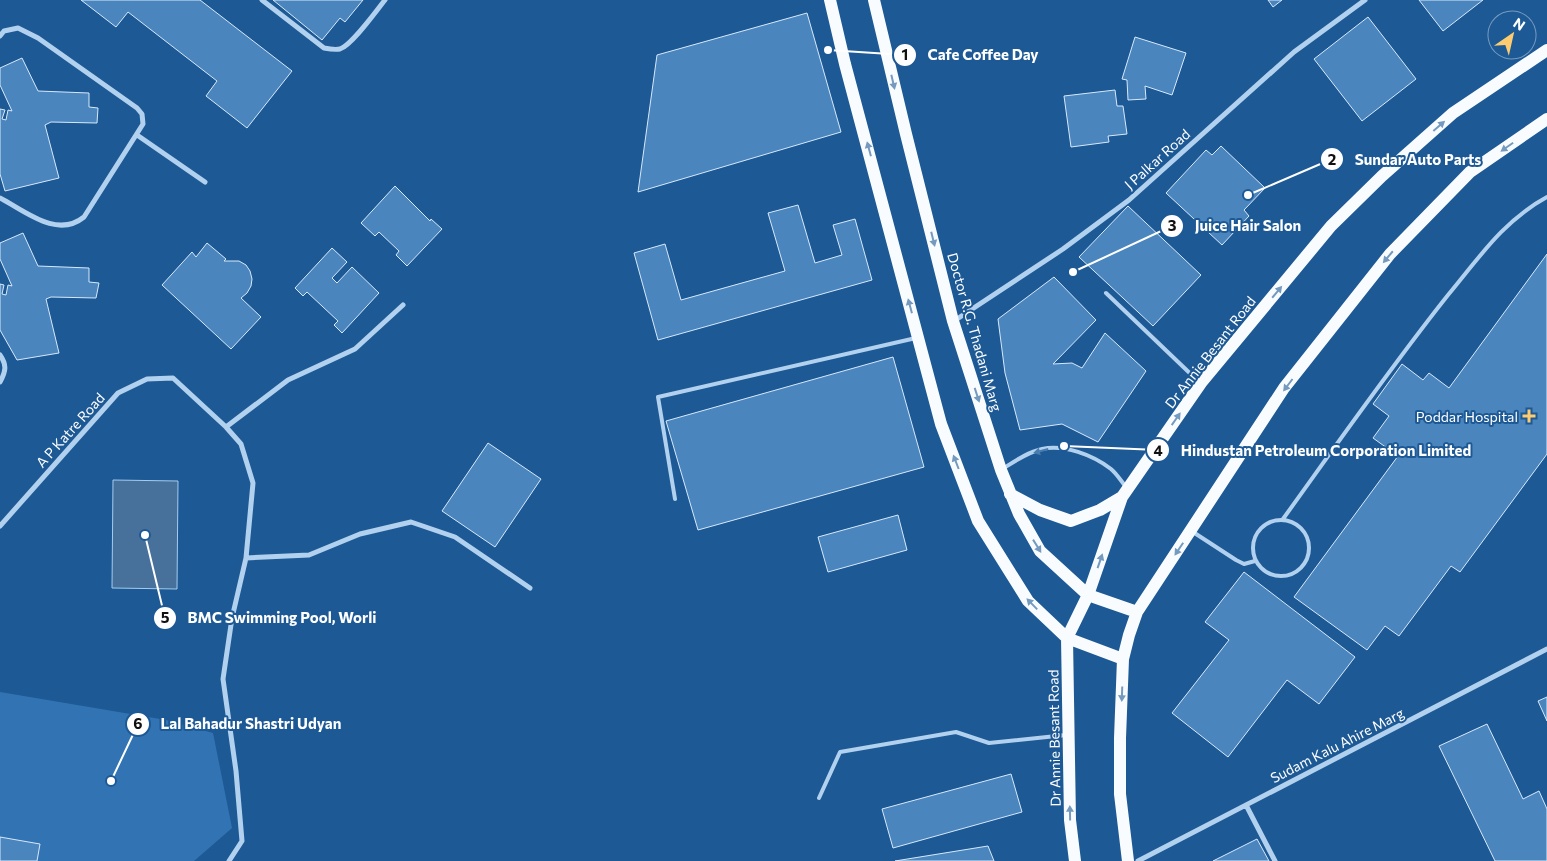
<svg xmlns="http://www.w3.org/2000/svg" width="1547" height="861" viewBox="0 0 1547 861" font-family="Commissioner,sans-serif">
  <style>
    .green { fill: #3274b3 }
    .water { fill: #47709b; stroke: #a4ccf1 }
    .building { fill: #4a85be; stroke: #d7e9fb }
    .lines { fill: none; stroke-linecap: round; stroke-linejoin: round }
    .service { stroke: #b1d1ef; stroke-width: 4 }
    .minor { stroke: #b1d1ef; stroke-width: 5 }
    .primary { stroke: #f9fcff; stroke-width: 12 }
    .oneway { fill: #759abf }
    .oneway2 { fill: #497db0 }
    .poi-dot { fill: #fecc70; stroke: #1d5995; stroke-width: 2 }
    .labels { text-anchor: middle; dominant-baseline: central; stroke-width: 4; stroke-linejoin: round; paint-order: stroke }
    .street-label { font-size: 14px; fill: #fff; stroke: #1d5995 }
    .poi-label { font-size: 14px; fill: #fff; stroke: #1d5995; text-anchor: end }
    .leader { fill: none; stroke: #fff; stroke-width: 2 }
    .callout-dot { fill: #fff; stroke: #1d5995; stroke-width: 2 }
    .mark-label { font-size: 15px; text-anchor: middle; font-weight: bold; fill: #111 }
    .callout-label { font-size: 15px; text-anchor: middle; font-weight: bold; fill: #fff; stroke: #1d5995; stroke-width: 4; stroke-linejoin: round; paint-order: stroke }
  </style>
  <rect width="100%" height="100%" fill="#1d5995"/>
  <path class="green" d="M0,692l166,28 47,13 19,95 -38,33h-194z"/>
  <path class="water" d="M113,480l65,1 -1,108 -65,-1z"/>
  <path class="building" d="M81,0h119l92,71 -45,57 -41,-32 11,-15 -89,-69 -12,15z
    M273,0h90l-18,22 -5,-4 -18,22z
    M1268,0h14l-9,7z
    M1419,0h64l-40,31z
    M807,13l34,119 -203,60 19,-137z
    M1368,17l48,62 -54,42 -48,-62z
    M1135,37l51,16 -14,42 -27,-9 1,13 -18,1 -1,-20 -5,-1z
    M22,58l16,33 51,2v14l9,1 -1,15 -46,-1 -6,3 14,53 -54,13 -5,-17v-65l5,1 -3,9 4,1 2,-10 4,1 -12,-26v-17z
    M1115,90l2,16h6l4,28 -19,2 1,6 -38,5 -7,-51z
    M1221,146l44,42 -21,22 5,6 -27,29 -56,-52 40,-43 6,5z
    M395,186l35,35 1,-2 11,10 -35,37 -11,-11 3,-4 -20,-19 -4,4 -14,-13z
    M798,205l17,58 27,-8 -9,-30 22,-6 17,61 -214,60 -24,-87 31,-9 16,56 104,-29 -17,-58z
    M1128,206l73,69 -48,51 -74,-69z
    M23,233l15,33 51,2v14l10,1 -3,15 -45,-1 -5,2 13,54 -42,7 -17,-30v-46l4,1 -2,9 4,1 2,-10 4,1 -12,-27v-16z
    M207,243l19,16 -2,2h15l7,4 4,6 2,8 -1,7 -4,7 -6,5 20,19 -30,32 -69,-64 30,-33 4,5z
    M332,248l15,14 -15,16 5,5 15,-16 27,26 -37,40 -8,-8 4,-4 -31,-29 -4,4 -8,-8z
    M1547,254v200l-87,118 -9,-6 -52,70 -14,-10 -18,24 -73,-53 104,-141 -25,-18 16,-22 -16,-12 29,-40 21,16 6,-7 20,15z
    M1054,277l42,43 -43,44 19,-1 10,5 23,-35 41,38 -48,71 -36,-18 -42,6 -15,-57 -7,-54z
    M893,357l31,110 -226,63 -32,-109z
    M488,443l53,36 -46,68 -53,-36z
    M898,515l9,35 -79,22 -10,-35z
    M1244,572l111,85 -36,47 -32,-24 -59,77 -56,-44 57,-73 -24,-18z
    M1547,697v24l-9,-20z
    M1487,724l36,75 16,-8 8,18v52h-52l-56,-115z
    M1011,774l11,38 -129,36 -11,-39z
    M0,837l40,7 -3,17h-37z
    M1257,839l12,22h-56z
    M988,846l6,15h-99z"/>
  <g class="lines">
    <path class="service" d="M1106,293l92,88
      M1004,468c11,-7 24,-16 38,-19 22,-5 51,6 69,20 6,5 10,12 15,18
      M675,499l-17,-102 258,-59
      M1283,519c54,-75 107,-151 165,-224 30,-36 56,-75 99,-98
      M1253 548a28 28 0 1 1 56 0a28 28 0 1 1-56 0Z
      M1193,532l43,28 8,4 11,-3
      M819,798l21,-46 116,-20 33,11 77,-8"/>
    <path class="minor" d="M262,0l62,48c5,1 11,2 16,1 12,-4 36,-38 45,-49
      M0,36l4,-5 14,-3 20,10 99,70 5,6 1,10 -59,93c-27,22 -59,-6 -84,-19
      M137,135l68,47
      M954,321l109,-72 66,-49 165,-148 71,-52
      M0,355c7,10 6,16 0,27
      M226,427l62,-47 67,-31 48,-44
      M0,526l118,-133 29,-14 26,-1 53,49 15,17 12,39 -7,75 -14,60 -9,61 13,92 6,70 -13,20
      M246,558l63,-3 51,-21 51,-12 44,15 75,51
      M1246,805l29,56
      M1138,861l409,-212"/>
    <path class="primary" d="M830,0l15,64 96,360 37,97 50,80 39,37 56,21
      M874,0l32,134 47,187 48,149 18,44 21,37 48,44 49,17
      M1010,494l30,16 31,11 29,-11 22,-13
      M1075,861l-5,-41 -3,-182 21,-43 34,-98 79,-114 130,-157 51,-50 71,-63 94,-63
      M1128,861l-8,-67v-56l3,-79 6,-24 8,-23 147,-224 106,-134 80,-82 77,-53"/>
  </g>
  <defs><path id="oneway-solid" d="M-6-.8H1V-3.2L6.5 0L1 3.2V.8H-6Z" transform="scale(1.25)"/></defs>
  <g class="oneway">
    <use href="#oneway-solid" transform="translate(893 82) rotate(77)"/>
    <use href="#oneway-solid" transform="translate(1439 126) rotate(-41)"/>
    <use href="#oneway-solid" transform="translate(1507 147) rotate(145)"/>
    <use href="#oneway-solid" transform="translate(869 149) rotate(-105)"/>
    <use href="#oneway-solid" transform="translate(933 239) rotate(76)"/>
    <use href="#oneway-solid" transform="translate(1388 257) rotate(130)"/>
    <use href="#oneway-solid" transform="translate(1277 292) rotate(-50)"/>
    <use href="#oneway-solid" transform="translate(910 306) rotate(-105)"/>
    <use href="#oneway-solid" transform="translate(1288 385) rotate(127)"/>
    <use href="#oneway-solid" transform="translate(977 395) rotate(72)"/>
    <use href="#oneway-solid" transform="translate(1176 419) rotate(-55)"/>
    <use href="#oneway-solid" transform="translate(956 462) rotate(-111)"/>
    <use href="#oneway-solid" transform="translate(1037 546) rotate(58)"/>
    <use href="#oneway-solid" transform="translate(1179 549) rotate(124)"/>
    <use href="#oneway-solid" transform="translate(1100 561) rotate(-71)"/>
    <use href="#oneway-solid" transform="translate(1032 604) rotate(-134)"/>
    <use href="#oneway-solid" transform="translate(1122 694) rotate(92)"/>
    <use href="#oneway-solid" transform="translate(1070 813) rotate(-91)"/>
  </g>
  <use class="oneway2" href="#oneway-solid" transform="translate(1041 451) rotate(165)"/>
  <path class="poi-dot" d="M1526.5 408.5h5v5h5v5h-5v5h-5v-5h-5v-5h5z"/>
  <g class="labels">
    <g class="street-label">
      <text transform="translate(1157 159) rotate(-42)">J Palkar Road</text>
      <text transform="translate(975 332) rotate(74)">Doctor R.G. Thadani Marg</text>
      <text transform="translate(1210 352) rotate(-52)">Dr Annie Besant Road</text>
      <text transform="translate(70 430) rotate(-48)">A P Katre Road</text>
      <text transform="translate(1054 738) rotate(-91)">Dr Annie Besant Road</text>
      <text transform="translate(1337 745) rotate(-27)">Sudam Kalu Ahire Marg</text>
    </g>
    <g class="poi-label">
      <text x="1518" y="416">Poddar Hospital</text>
    </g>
  </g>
  <path class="leader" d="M828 50L905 55M1248 195L1332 159M1073 272L1172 226M1064 446L1158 450M145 535L165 618M111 781L138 724"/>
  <g class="callout-dot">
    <circle cx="828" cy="50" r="5"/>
    <circle cx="1248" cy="195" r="5"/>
    <circle cx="1073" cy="272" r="5"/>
    <circle cx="1064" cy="446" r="5"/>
    <circle cx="145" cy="535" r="5"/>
    <circle cx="111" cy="781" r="5"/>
    <circle cx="905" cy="55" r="12"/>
    <circle cx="1332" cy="159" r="12"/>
    <circle cx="1172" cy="226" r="12"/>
    <circle cx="1158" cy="450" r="12"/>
    <circle cx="165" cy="618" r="12"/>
    <circle cx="138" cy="724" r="12"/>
  </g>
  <g class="mark-label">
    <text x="905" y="60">1</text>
    <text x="1332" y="165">2</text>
    <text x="1172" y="231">3</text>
    <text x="1158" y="456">4</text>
    <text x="165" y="623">5</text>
    <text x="138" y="729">6</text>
  </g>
  <g class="callout-label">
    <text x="983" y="60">Cafe Coffee Day</text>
    <text x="1418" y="165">Sundar Auto Parts</text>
    <text x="1248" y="231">Juice Hair Salon</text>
    <text x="1326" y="456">Hindustan Petroleum Corporation Limited</text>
    <text x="282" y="623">BMC Swimming Pool, Worli</text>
    <text x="251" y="729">Lal Bahadur Shastri Udyan</text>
  </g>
  <g transform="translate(1512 35) rotate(34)"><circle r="24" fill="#1d5995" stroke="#779bbf"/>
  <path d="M0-4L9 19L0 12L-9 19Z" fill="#fecc70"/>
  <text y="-8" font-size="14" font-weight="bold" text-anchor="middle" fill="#ffffff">N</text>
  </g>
</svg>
